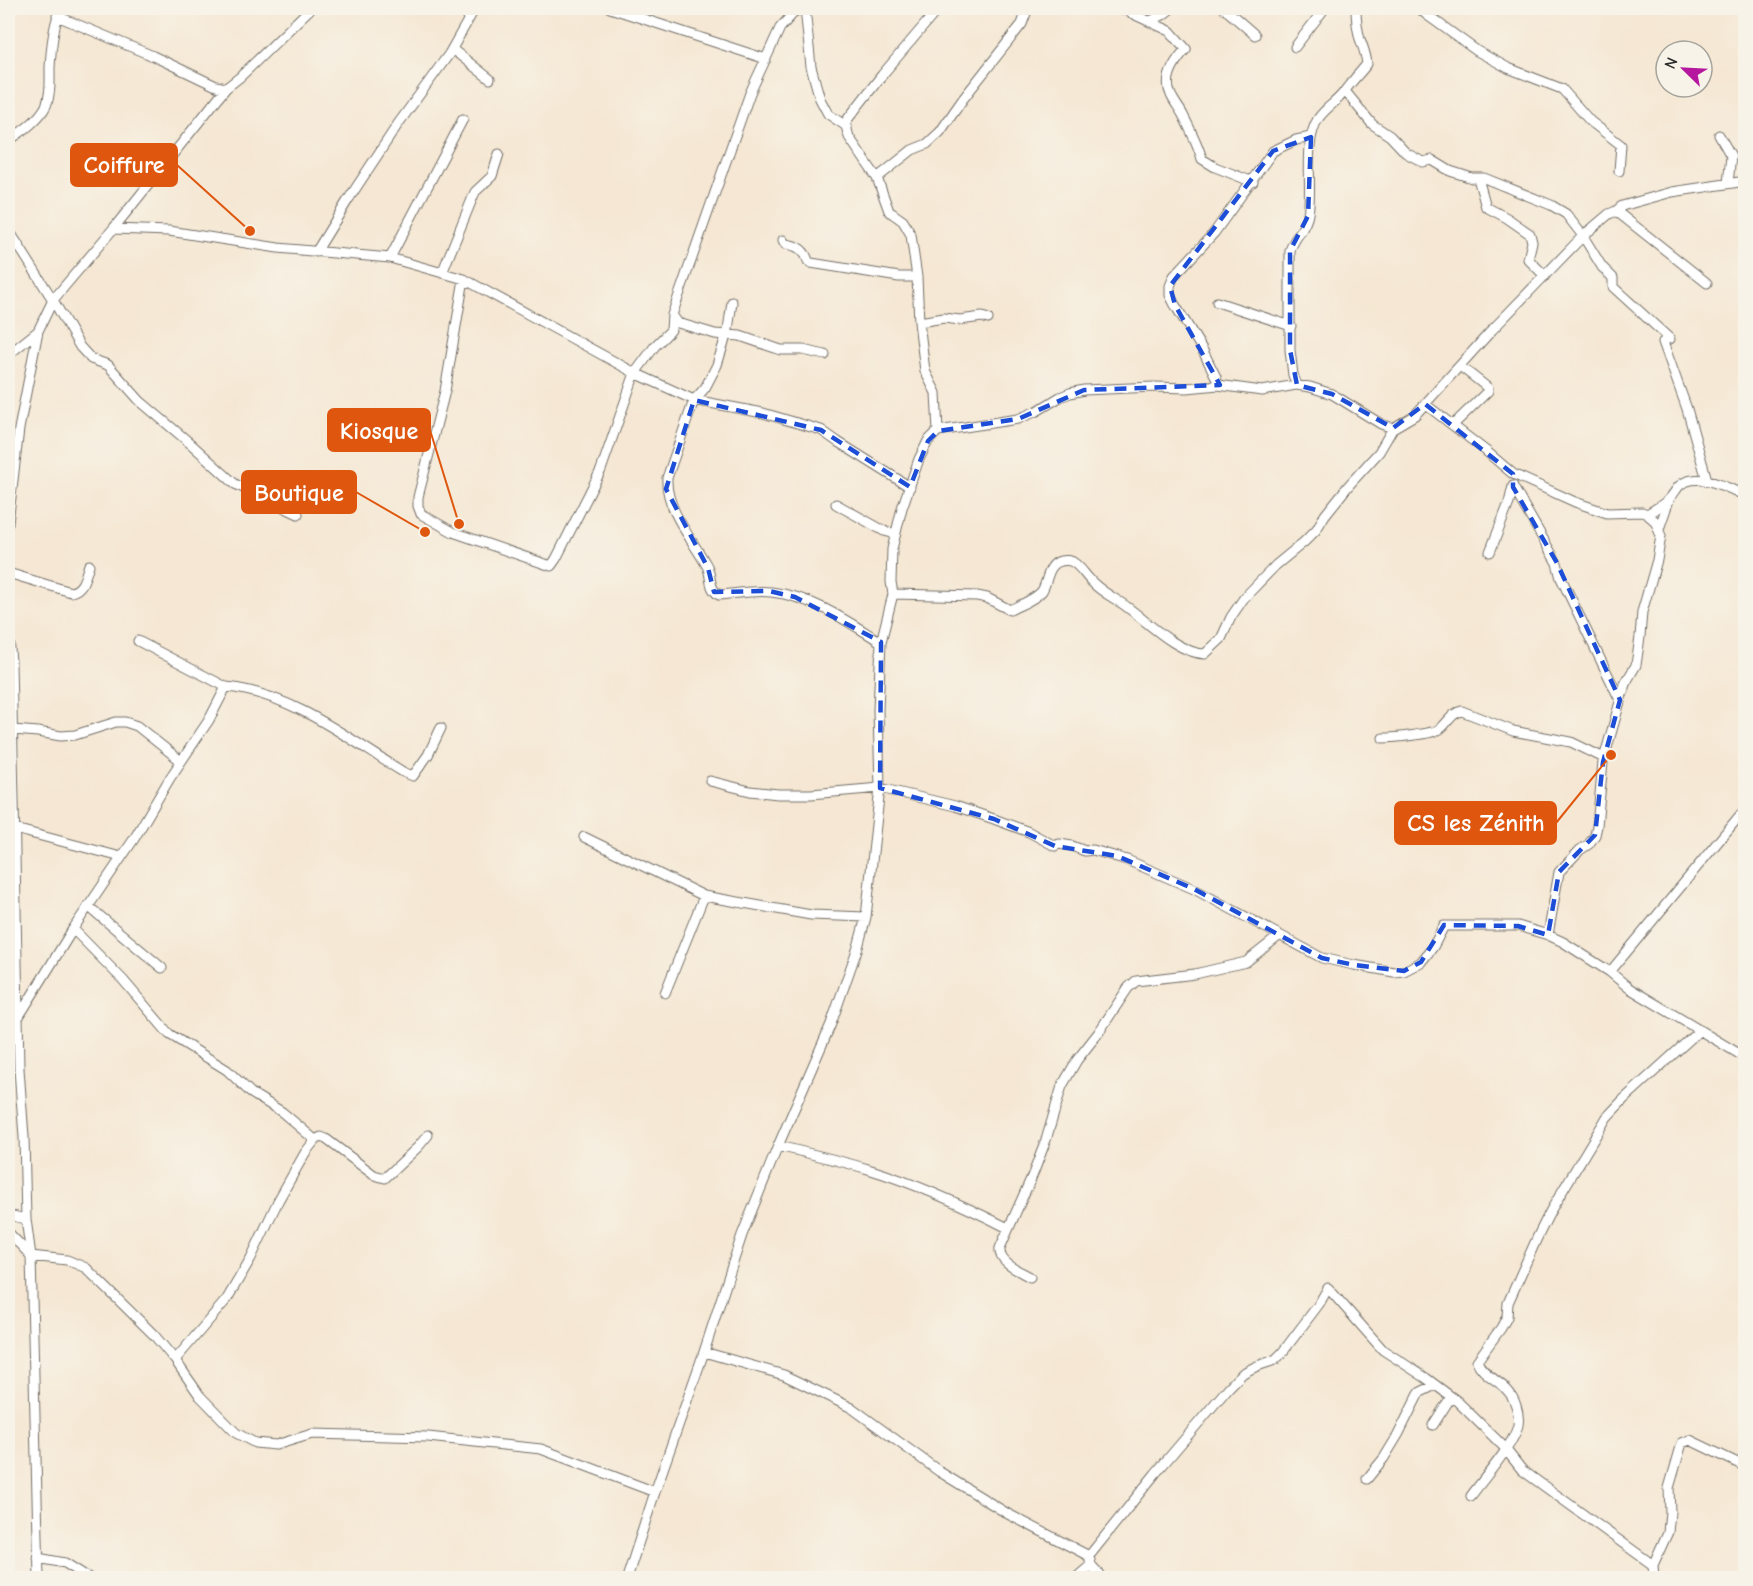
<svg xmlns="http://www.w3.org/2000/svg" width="1753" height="1586" viewBox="0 0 1753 1586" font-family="'Comic Neue',sans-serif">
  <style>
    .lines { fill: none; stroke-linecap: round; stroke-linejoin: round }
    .minor-casing { stroke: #726d66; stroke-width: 11 }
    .minor { stroke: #fff; stroke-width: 9 }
    .marked { fill: none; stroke: #1d4ed8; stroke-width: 4.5; stroke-dasharray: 12 8; stroke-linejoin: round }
    .leader { fill: none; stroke: #df570e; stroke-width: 2 }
    .callout-dot { fill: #df570e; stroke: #f7f3e8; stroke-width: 2 }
    .callout { fill: #df570e; stroke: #df570e; stroke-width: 2 }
    .callout-label { font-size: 24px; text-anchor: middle; font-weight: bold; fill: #fff }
  </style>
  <rect width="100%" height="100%" fill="#f7f3e8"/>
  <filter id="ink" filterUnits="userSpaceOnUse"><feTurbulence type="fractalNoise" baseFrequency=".0167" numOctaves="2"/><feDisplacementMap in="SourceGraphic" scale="12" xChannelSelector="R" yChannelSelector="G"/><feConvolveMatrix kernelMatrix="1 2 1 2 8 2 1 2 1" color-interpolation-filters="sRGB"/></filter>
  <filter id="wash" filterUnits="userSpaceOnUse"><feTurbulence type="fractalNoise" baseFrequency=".008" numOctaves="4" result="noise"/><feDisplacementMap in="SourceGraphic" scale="24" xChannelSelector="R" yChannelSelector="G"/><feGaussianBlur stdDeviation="1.35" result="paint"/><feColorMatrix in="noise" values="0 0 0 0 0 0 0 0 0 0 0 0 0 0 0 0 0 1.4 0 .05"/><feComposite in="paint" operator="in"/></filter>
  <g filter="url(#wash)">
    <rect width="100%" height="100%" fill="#f5e7d3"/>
  </g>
  <g filter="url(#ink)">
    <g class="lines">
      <defs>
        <path id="minor" d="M610,8l156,51
          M1120,8l50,23 16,18c-11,12 -23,30 -15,46 3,7 9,14 12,20 7,14 15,29 19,44l13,8 38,15
          M1224,8l31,27
          M1419,8l8,7 50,36 31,17 54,21 28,32 31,24 -2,26
          M57,16l96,40 63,30 10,2
          M1150,21l13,-6 9,-7
          M1295,47l30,-39
          M452,49l38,30
          M1345,91l27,33 18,12 16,17 17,9 9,-2 18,11 22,7h12l67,27 15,9 17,22 19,31 11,11v9l57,52
          M846,126l1,-6 35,-45 57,-67
          M1719,135l12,21 -3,27
          M1311,137l-15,3 -23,11 -59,82 -40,43 -4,10v9l5,10 27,44 14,28 2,8 44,6 34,-6 14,2 22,7 49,30 12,4
          M8,141c13,-9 30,-20 38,-35 5,-12 4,-25 4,-38 1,-20 3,-43 11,-60
          M877,178l35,-28 15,-6 13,-12 23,-33 59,-75 6,-16
          M1478,178l8,29 21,11 23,16 2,8 -4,17 17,17
          M1616,211l91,72
          M8,229l45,71 27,47 11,12 17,6 32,36 51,43 44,40 63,30
          M113,229l113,-141 14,-11 71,-69
          M783,240l2,4c11,1 20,6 23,17l3,2 88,14h18
          M316,252l32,-52 50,-76 51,-70 26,-46
          M390,258l73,-139
          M442,273l33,-81 17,-16 7,-22
          M464,279l-19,112 -27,106v9l3,8 32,18 98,34 5,-7 45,-89 34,-97 20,-27 16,-16 1,-15 78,-222 30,-65 18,-20
          M732,302l-4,28 -11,35 -12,23 -11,12 -27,78c-2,31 26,62 40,88 5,11 1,22 12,29 17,-1 35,-5 52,-3 40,4 76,29 110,50
          M1217,302l74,24
          M672,315l6,8 37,11 25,2 41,14h22l22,5
          M919,322l25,-4 16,2 22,-3 6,2
          M1663,342l24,67 20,71
          M8,355l30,-24
          M1297,385l-4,-10 -3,-25v-99c4,-15 16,-22 18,-37 5,-27 -5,-72 10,-95 7,-11 19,-17 26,-27 7,-10 16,-19 23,-28 -1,-10 -4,-17 -7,-25 -3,-11 -4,-21 -4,-31
          M1425,404l61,47 27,23 62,28 32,11 35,-1 5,2 8,7 6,15 -4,24 -15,52 -2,25 -4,28 -11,19 -22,78 -6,64 -2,9 -6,9 -9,6 -21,22 -11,63
          M1453,425l35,-34v-3l-28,-22
          M938,431l80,-12 19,-8 23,-14 10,-4 14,-3 70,-3 33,1 31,-3
          M1513,487l44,76 4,15 59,122
          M836,504l48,27 12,3
          M1647,514c7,-4 14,-8 20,-13 5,-4 8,-10 12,-15 18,-16 49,2 67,10
          M8,523l11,-94 19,-98 15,-31 60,-71 56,2 109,17 112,10 74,21 171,94 59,27 69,13 58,17 17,12 72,45
          M1659,529l10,-29
          M1490,552l19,-49 4,-17
          M8,573l63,19c13,-3 14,-16 18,-27
          M893,594l84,2 10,2 23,12c9,-5 25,-10 32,-19 6,-9 5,-27 19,-30 3,-1 10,-1 13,2 7,4 12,14 19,20 10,10 23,16 34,24 22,16 51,46 78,47l16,-15 10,-22 13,-19 32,-33 28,-23 12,-12 9,-15 24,-30 30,-33 14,-24 22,-13 77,-85 91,-94 26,-22 7,-3 6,-5 50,-14 74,-11
          M8,622l3,41 3,137 5,269 5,68 2,82 5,37 8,322
          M138,641l88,46c65,6 123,52 177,85l10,4 15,-21 13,-27
          M13,730l25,2 23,4 14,-1 41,-13h9l12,4 44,35
          M1383,738c10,0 50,-4 57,-9 9,-7 11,-16 22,-18l51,20 58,11 33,16
          M710,781l40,10 28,3h33l69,-6 75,18 39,13 35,13 26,14 4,-2 13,2 13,5 8,-1 34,10 67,29 128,69 32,7 40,7 10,-1 17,-9 12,-15 11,-21h74l30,9 15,7 47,30 19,16 117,70
          M15,829l106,28
          M584,837l120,59 107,19 55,2
          M88,906l74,62
          M73,929l50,51 46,54 58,36 24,23 31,19 33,28
          M1610,972l136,-164
          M665,993l39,-97
          M18,1018l55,-89 61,-90 36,-61 39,-58 17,-33
          M778,1146c30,7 60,14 90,23 49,15 95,36 140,59
          M8,1215l18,4
          M8,1232l23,24 36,4 19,8 68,67 21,25 25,36 36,37 19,10 21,2 36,-11 116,3 113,12 114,43
          M1030,1277c-12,-7 -32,-14 -30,-29l33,-74 13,-34 16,-54 15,-26 22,-28 29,-44 8,-7 59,-7 51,-12 33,-26
          M704,1352l80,23 68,33 88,64 68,42 81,42
          M175,1360l52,-61 24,-41 27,-57 27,-48 10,-13 6,-3 5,2 48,36 11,3 33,-31 10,-12
          M1433,1425l18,-28
          M1367,1479l17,-21 14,-23 21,-42 16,-8
          M1471,1496c12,-17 43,-51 47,-71 2,-11 -3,-27 -11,-35 -9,-10 -25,-16 -30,-29l24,-33 6,-11 1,-14 29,-65 14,-28 56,-93 17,-18 75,-68
          M38,1558l27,5 24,15
          M627,1578l28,-86 49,-140 38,-117 36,-89 53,-122 27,-77 8,-30 14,-129 -2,-78 3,-68 12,-48 -2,-12 1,-33 10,-41 17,-49 9,-18 10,-10 -2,-38 -11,-22 -6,-49 -2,-45 -6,-42 -8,-14 -14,-10 -12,-33 -28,-41 -3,-11 -18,-12 -8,-15 -9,-32 -6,-59
          M1076,1578l15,-13
          M1103,1578l-12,-13 -2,-9 66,-82 74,-87 14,-14 14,-7 18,-6 7,-7 37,-49 9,-16 55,62 43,28 31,23 46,45 19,24 131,95
          M1654,1578l-1,-13 15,-33 2,-20 -1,-24 13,-45 8,-3 56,27"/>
      </defs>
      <use href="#minor" class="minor-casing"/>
      <use href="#minor" class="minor"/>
    </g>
  </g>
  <path class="marked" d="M1311,137l-3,79 -18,35v99l7,35 35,9 61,34 32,-24 88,70v13l44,76 63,137 -17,62 -8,73 -36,37 -11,63 -30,-9 -74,-1 -23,37 -17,9 -50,-6 -32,-7 -128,-69 -77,-33 -62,-10 -61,-27 -114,-31 1,-146 -86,-45 -26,-6 -55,1 -6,-24 -42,-79 28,-89 127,30 89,57 18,-46 10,-10 80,-12 66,-29 136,-5 -45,-80 -5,-19 103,-135z"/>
  <path class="leader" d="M250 231L177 165M459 524L430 430M425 532L356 492M1611 755L1556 823"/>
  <g class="callout-dot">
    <circle cx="250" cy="231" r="6"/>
    <circle cx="459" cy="524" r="6"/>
    <circle cx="425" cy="532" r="6"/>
    <circle cx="1611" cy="755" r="6"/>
  </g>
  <g class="callout">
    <rect x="71" y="144" width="106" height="42" rx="6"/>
    <rect x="328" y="409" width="102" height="42" rx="6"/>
    <rect x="242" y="471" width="114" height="42" rx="6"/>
    <rect x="1395" y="802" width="161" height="42" rx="6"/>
  </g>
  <g class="callout-label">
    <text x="124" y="173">Coiffure</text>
    <text x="379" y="439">Kiosque</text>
    <text x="299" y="501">Boutique</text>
    <text x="1476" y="831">CS les Zénith</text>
  </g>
  <rect width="1753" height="1586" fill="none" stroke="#f7f3e8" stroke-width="30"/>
  <g transform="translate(1684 69) rotate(294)"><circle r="28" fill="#f7f3e8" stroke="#a5a39c" stroke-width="1.5"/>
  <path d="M0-4.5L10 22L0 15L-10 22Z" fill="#b5179e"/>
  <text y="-9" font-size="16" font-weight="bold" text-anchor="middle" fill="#2b2b2b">N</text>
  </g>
</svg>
